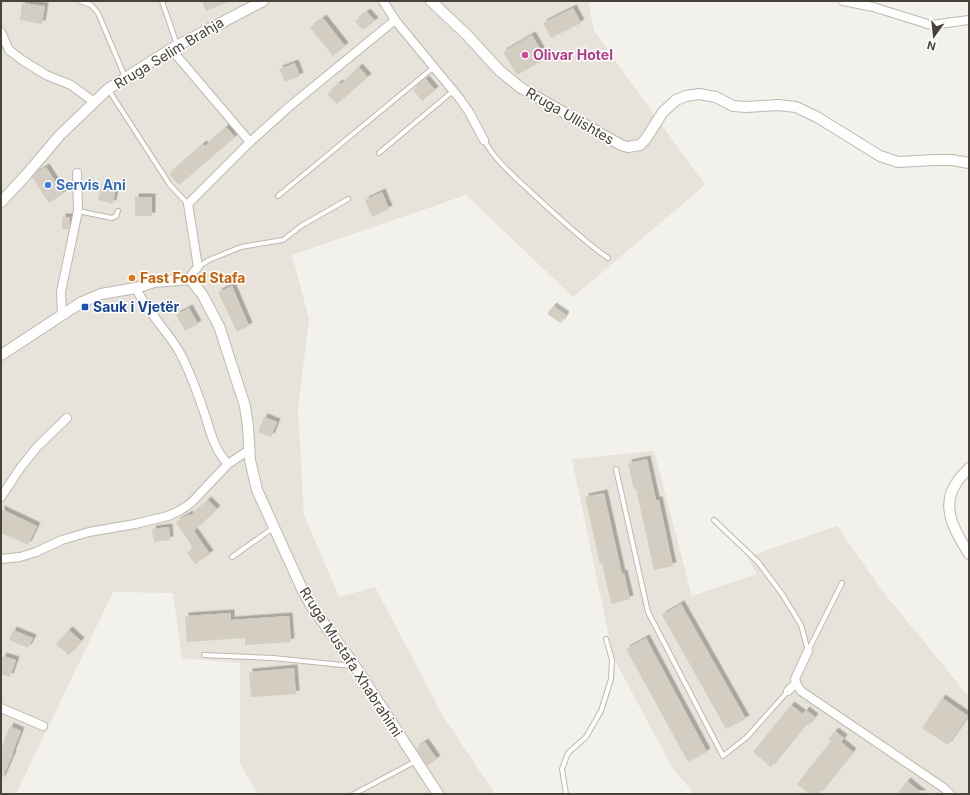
<svg xmlns="http://www.w3.org/2000/svg" width="970" height="795" font-family="Inter,sans-serif">
<style>
.residential{fill:#e7e3da}
.building{fill:#d4cdc2;filter:url(#shadow)}
.lines{fill:none;stroke-linecap:round;stroke-linejoin:round}
.service-casing{stroke:#beb9ae;stroke-width:6}
.minor-casing{stroke:#beb9ae;stroke-width:10}
.tertiary-casing{stroke:#beb9ae;stroke-width:12}
.service{stroke:#fff;stroke-width:4}
.minor{stroke:#fff;stroke-width:8}
.tertiary{stroke:#fff;stroke-width:10}
.hotel-dot{fill:#d1479c;stroke:#fff;stroke-width:1.5}
.shop-dot{fill:#3f7fe0;stroke:#fff;stroke-width:1.5}
.food-dot{fill:#e8710a;stroke:#fff;stroke-width:1.5}
.transit-dot{fill:#1a4fb4;stroke:#fff;stroke-width:1.5}
.labels{text-anchor:middle;stroke-width:3;stroke-linejoin:round;paint-order:stroke}
.street-label{font-size:14px;fill:#47423a;stroke:#fff}
.hotel-label{font-size:14px;font-weight:bold;fill:#b23c85;stroke:#fff;text-anchor:start}
.shop-label{font-size:14px;font-weight:bold;fill:#366cbe;stroke:#fff;text-anchor:start}
.food-label{font-size:14px;font-weight:bold;fill:#c56008;stroke:#fff;text-anchor:start}
.transit-label{font-size:14px;font-weight:bold;fill:#164399;stroke:#fff;text-anchor:start}
</style>
<defs>
<filter id="shadow"><feDropShadow dx="3.5" dy="-3.5" stdDeviation="0" flood-color="#0004"/></filter>
</defs>
<rect width="100%" height="100%" fill="#f3f1eb"/>
<g class="residential">
<polygon points="1,1 588,1 594,31 705,185 573,297 466,195 292,255 309,319 298,409 304,515 339,597 375,587 444,718 495,794 258,794 240,764 240,663 182,658 173,593 113,592 16,794 1,794"/>
<polygon points="654,451 692,596 757,574 747,557 837,526 881,589 969,697 969,794 694,794 672,767 613,657 572,459"/>
</g>
<g class="building">
<polygon points="202,1 230,1 206,11"/>
<polygon points="22,3 45,6 42,24 20,20"/>
<polygon points="573,8 581,23 551,38 543,23"/>
<polygon points="367,12 375,21 363,30 355,21"/>
<polygon points="323,18 345,46 333,56 310,28"/>
<polygon points="532,35 546,59 517,75 503,52"/>
<polygon points="295,63 300,76 285,82 279,69"/>
<polygon points="359,67 368,77 337,104 327,94 339,83 341,84"/>
<polygon points="426,79 435,90 422,101 413,90"/>
<polygon points="226,127 235,137 179,185 169,174 203,144 205,146"/>
<polygon points="46,167 63,194 49,203 32,177 36,173"/>
<polygon points="102,183 116,186 113,204 98,200"/>
<polygon points="382,192 389,209 372,217 365,200"/>
<rect x="135" y="197" width="17" height="19"/>
<polygon points="62,217 70,217 69,229 62,229"/>
<polygon points="232,286 249,326 237,332 218,292"/>
<polygon points="553,306 566,315 561,323 547,314"/>
<polygon points="189,308 198,324 185,331 176,315"/>
<polygon points="264,417 277,422 271,437 258,432"/>
<polygon points="647,459 656,500 659,500 673,566 654,570 636,489 634,490 628,463"/>
<polygon points="604,493 622,574 624,573 630,599 611,604 602,563 600,564 585,497"/>
<polygon points="208,500 217,509 194,531 210,554 195,564 187,553 193,548 176,522 189,514 190,516"/>
<polygon points="1,509 37,526 28,545 1,533"/>
<polygon points="169,527 170,540 154,542 152,529"/>
<polygon points="681,604 746,719 726,729 662,615"/>
<polygon points="231,613 231,620 289,616 291,642 245,645 245,638 187,642 185,616"/>
<polygon points="13,630 33,638 28,648 9,640"/>
<polygon points="69,630 81,641 69,655 56,644"/>
<polygon points="646,638 707,752 688,762 626,649"/>
<polygon points="3,656 16,660 10,677 1,674 1,661"/>
<polygon points="294,668 296,694 251,697 249,672"/>
<polygon points="942,698 968,716 948,745 922,728"/>
<polygon points="791,705 803,714 806,710 815,717 808,726 806,724 771,767 753,752"/>
<polygon points="10,726 21,731 12,754 13,754 1,781 1,749"/>
<polygon points="835,731 844,738 841,742 853,752 819,794 809,794 797,784 831,741 828,739"/>
<polygon points="425,742 437,759 427,766 416,748"/>
<polygon points="907,781 923,794 897,794"/>
</g>
<g class="lines">
<defs>
<g id="service">
<polyline points="80,1 91,5 98,13 125,77"/>
<polyline points="162,1 177,45"/>
<polyline points="108,89 170,185 188,204"/>
<path d="M484,140C496,162 515,177 533,194C558,217 581,239 608,258"/>
<polyline points="379,153 453,91"/>
<polyline points="278,196 434,67"/>
<polyline points="78,211 112,218 116,216 118,211"/>
<polyline points="198,267 209,260 241,247 283,240 301,226 348,199"/>
<polyline points="616,469 648,612 723,756 747,737 788,691"/>
<polyline points="714,520 758,562 782,594 801,625 808,651"/>
<polyline points="232,557 273,528"/>
<polyline points="808,651 842,583"/>
<polyline points="204,655 273,658 352,666"/>
<polyline points="354,794 416,761"/>
<polyline points="566,794 562,769 568,753 586,737 601,711 611,679 612,660 606,639"/>
</g>
<g id="minor">
<polyline points="383,1 395,20 460,99 469,112 484,140"/>
<polyline points="843,1 873,7 931,25 969,20"/>
<polyline points="1,32 9,50 22,60 46,75 71,85 94,102"/>
<polyline points="171,49 250,142"/>
<polyline points="190,279 192,274 198,267 188,204 250,142 290,106 395,20"/>
<path d="M136,288C147,312 167,330 180,353C191,373 199,397 206,418C211,435 216,452 228,464"/>
<polyline points="62,315 61,292 78,211 77,173"/>
<polyline points="1,497 21,467 37,447 67,418"/>
<polyline points="1,559 20,557 36,552 62,540 89,532 135,524 168,516 179,511 191,503 228,464 249,450"/>
<polyline points="808,651 795,679 796,683 801,691 944,788 950,794"/>
<polyline points="788,691 796,683"/>
<polyline points="1,708 43,726"/>
</g>
<g id="tertiary">
<polyline points="431,1 466,34 500,71 521,88 621,145 628,147 640,145 645,140 663,112 676,100 686,96 699,94 716,97 733,106 746,107 778,105 796,107 817,117 880,156 898,162 934,160 952,160 969,163"/>
<polyline points="1,202 26,175 60,135 108,89 171,49 263,1"/>
<polyline points="1,355 62,315 82,302 101,294 136,288 154,282 190,279 202,294 219,326 245,406 248,426 250,460 257,490 303,591 312,607 355,666 438,794"/>
<path d="M969,468C965,473 960,477 957,482C939,507 956,533 969,554"/>
</g>
</defs>
<use href="#service" class="service-casing"/>
<use href="#minor" class="minor-casing"/>
<use href="#tertiary" class="tertiary-casing"/>
<use href="#service" class="service"/>
<use href="#minor" class="minor"/>
<use href="#tertiary" class="tertiary"/>
</g>
<circle class="hotel-dot" cx="525" cy="55" r="4"/>
<circle class="shop-dot" cx="48" cy="185" r="4"/>
<circle class="food-dot" cx="132" cy="278" r="4"/>
<rect class="transit-dot" x="81" y="303" width="8" height="8" rx="2"/>
<g class="labels">
<g class="street-label">
<text transform="translate(169 53) rotate(-31)" y="5">Rruga Selim Brahja</text>
<text transform="translate(570 116) rotate(30)" y="5">Rruga Ullishtes</text>
<text transform="translate(351 662) rotate(57)" y="5">Rruga Mustafa Xhabrahimi</text>
</g>
<g class="hotel-label">
<text x="533" y="60">Olivar Hotel</text>
</g>
<g class="shop-label">
<text x="56" y="190">Servis Ani</text>
</g>
<g class="food-label">
<text x="140" y="283">Fast Food Stafa</text>
</g>
<g class="transit-label">
<text x="93" y="312">Sauk i Vjetër</text>
</g>
</g>
<rect width="970" height="795" fill="none" stroke="#47423a" stroke-width="4"/>
<g transform="translate(934 36) rotate(195)" stroke="#ffffff" stroke-width="3" paint-order="stroke">
<path d="M0-3L7 15L0 10L-7 15Z" fill="#47423a"/>
<text y="-6" font-size="11" font-weight="bold" text-anchor="middle" fill="#47423a">N</text>
</g>
</svg>
